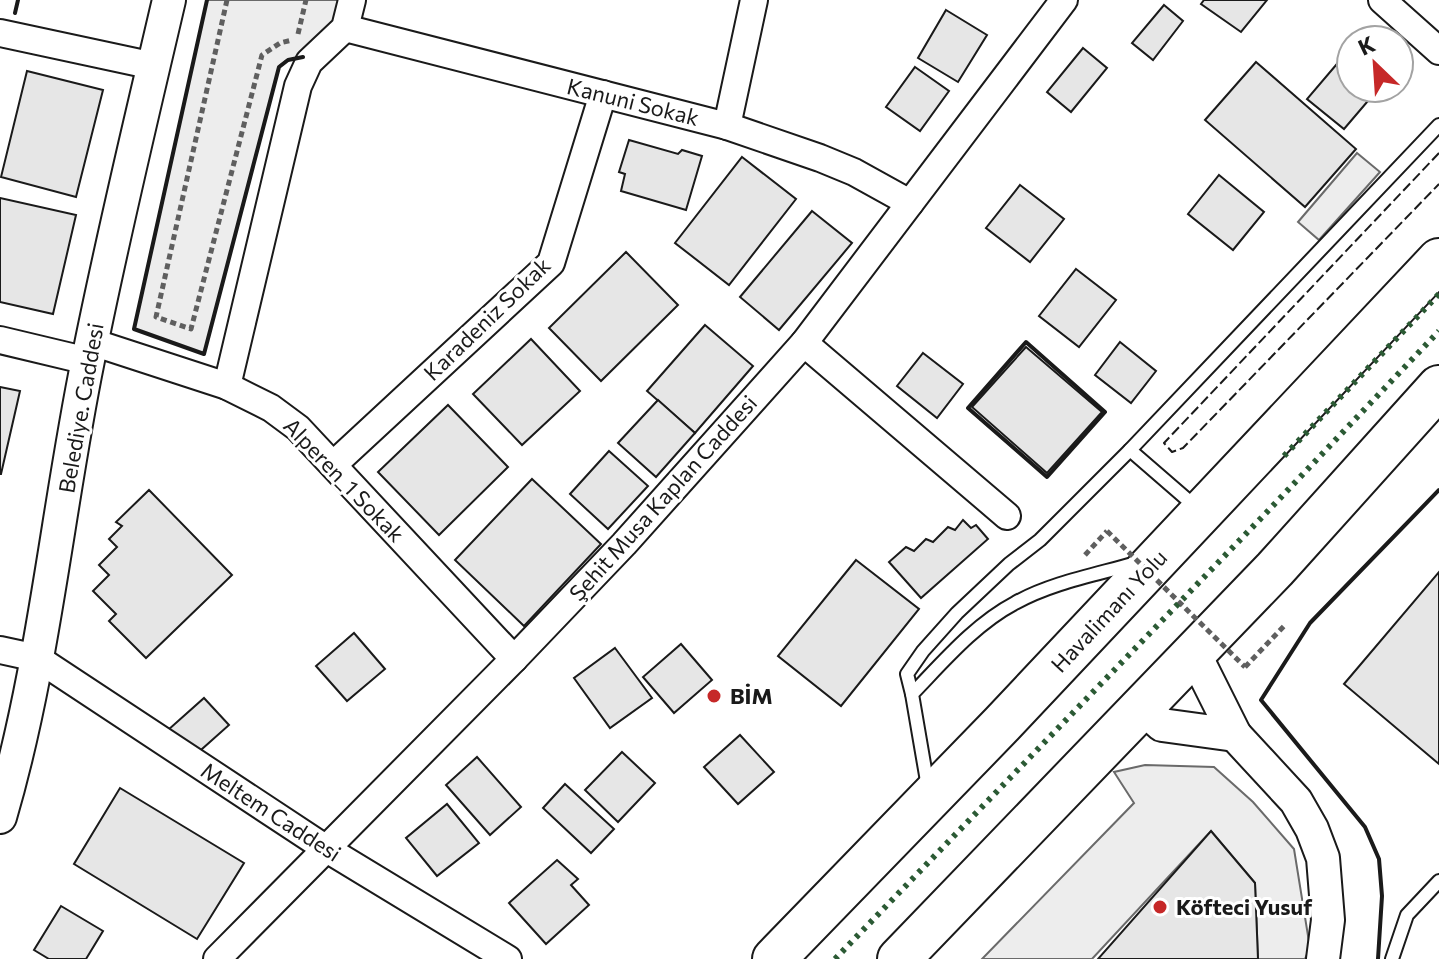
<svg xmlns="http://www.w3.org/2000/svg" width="1439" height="959" font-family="Commissioner,sans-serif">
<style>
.built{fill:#ededed;stroke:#6a6a6a;stroke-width:2}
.building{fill:#e6e6e6;stroke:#1a1a1a;stroke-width:2}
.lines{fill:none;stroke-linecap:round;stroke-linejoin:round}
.service-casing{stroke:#1a1a1a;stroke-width:16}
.minor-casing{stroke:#1a1a1a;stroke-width:30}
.tertiary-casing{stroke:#1a1a1a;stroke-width:36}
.trunk-casing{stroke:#1a1a1a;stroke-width:46}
.path{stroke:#5f5f5f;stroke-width:5;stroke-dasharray:6 4;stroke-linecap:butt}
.service{stroke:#fff;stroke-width:12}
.minor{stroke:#fff;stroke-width:26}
.tertiary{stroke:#fff;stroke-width:32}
.trunk{stroke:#fff;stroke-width:42}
.path-bridge{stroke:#5f5f5f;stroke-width:5;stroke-dasharray:6 4;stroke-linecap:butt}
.hedge{stroke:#2b5a34;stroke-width:6;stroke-dasharray:4 6;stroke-linecap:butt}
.fence{stroke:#1a1a1a;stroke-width:2;stroke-dasharray:10 4;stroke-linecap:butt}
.wall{stroke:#1a1a1a;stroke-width:4}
.poi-dot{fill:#c62828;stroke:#fff;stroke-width:3}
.labels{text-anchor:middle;stroke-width:6;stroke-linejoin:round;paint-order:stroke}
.street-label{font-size:22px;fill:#1a1a1a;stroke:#fff}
.poi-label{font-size:22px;font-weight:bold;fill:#1a1a1a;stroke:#fff;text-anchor:start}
</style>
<rect width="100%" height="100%" fill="#fff"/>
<g class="built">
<polygon points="207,0 350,0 332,50 287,60 279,66 204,354 134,329"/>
<polygon points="1357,153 1380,172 1319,240 1298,222"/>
<polygon points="1145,765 1214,767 1253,802 1294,849 1310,948 1305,959 1258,959 1255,883 1211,831 1092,959 982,959 1134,803 1114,772"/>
</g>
<g class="building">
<polygon points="1204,0 1267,0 1241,32 1201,4"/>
<polygon points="1164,5 1183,21 1153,60 1132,43"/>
<polygon points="946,10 987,35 958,82 918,58"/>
<polygon points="1083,48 1107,68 1071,112 1047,92"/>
<polygon points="1342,58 1351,65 1351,88 1379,88 1344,129 1307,99"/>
<polygon points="1256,62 1356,149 1305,207 1205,120"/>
<polygon points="915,67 949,91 920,131 886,107"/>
<polygon points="27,71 103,90 76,197 1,177"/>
<polygon points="629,140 678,154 682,150 702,156 686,210 621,191 625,174 619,172"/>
<polygon points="742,157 796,199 729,285 675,243"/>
<polygon points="1219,175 1264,212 1233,250 1188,214"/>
<polygon points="1020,185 1064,219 1030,262 986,228"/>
<polygon points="0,198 76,215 53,314 0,302"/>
<polygon points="812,211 852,243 779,330 740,297"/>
<polygon points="626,252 678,305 601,381 549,328"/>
<polygon points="1076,269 1116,300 1079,347 1039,316"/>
<polygon points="705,325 753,366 695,433 647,391"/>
<polygon points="531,339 580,391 522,445 473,394"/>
<polygon points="1120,342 1156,371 1131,403 1095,375"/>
<polygon points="1026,347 1102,412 1047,473 972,407"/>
<polygon points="923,353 963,384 937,418 897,386"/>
<polygon points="0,387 20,391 1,474 0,474"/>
<polygon points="658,400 695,433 656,477 618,443"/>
<polygon points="448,405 508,467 439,535 378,472"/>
<polygon points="609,451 648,486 608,529 570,494"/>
<polygon points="532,479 601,544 524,626 455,560"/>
<polygon points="149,490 232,575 146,658 109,621 116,614 93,591 109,575 99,565 117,547 109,539 122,526 116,522"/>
<polygon points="963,520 971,528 976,525 988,539 921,598 889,562 906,547 914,551 926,539 933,542 948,527 955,530"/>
<polygon points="856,560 919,609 841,706 778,656"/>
<polygon points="1439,572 1439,764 1344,684"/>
<polygon points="354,633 385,669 347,701 316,666"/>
<polygon points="681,644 712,680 674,713 643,677"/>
<polygon points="615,648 652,698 610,728 574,678"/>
<polygon points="204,698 229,725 193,757 168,730"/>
<polygon points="740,735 774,772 738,804 704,767"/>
<polygon points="622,752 655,783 618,822 585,790"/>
<polygon points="477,757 521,807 490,835 446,785"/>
<polygon points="565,784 614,829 591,853 543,808"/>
<polygon points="120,788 244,863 197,939 74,864"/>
<polygon points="447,804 479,843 437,876 406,838"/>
<polygon points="1211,831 1255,883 1258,959 1098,959"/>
<polygon points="557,860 578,879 571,885 589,905 546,944 509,903"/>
<polygon points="61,906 103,931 86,959 49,959 34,950"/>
</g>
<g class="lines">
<defs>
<g id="service">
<polyline points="1130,450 1197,508"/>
<polyline points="912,694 907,674 923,651 957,613 1009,564 1040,540 1130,450 1439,125"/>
<path d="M928,787L912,694C943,662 975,624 1015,603C1051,583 1094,575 1133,564"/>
<polyline points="1392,959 1407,915 1439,881"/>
</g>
<g id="minor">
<polyline points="1382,0 1439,51"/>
<polyline points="345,28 727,126 820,158 854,172 910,203"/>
<polyline points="0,33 154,66"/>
<polyline points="727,126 754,0"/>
<polyline points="0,340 88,361"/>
<polyline points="92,342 227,386 271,408 298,428 514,659"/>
<polyline points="804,343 1007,516"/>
<polyline points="227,386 298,86 309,62 345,28 352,0"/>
<polyline points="333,465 551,263 603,94"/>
<polyline points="0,650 37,658 325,848 508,959"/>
<polyline points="217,959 514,659 624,544 804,343 1064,0"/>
</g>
<g id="tertiary">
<polyline points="1143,708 1162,725 1235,735 1194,653"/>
<polyline points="1235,735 1296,801 1312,829 1323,858 1328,920 1323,959"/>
<path d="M0,817C44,667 57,512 88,360C112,239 141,120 169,0"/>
</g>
<g id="trunk">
<polyline points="774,959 1002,724 1439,260"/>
<polyline points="899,959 1275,569 1439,387"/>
</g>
</defs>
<use href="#service" class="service-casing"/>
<use href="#minor" class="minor-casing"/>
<use href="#tertiary" class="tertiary-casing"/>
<use href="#trunk" class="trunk-casing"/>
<g class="path">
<polyline points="227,0 156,317 191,329 262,55 280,43 292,40"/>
<polyline points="298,34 306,0"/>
<polyline points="1085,555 1107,531"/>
<polyline points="1245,667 1285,625"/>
</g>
<use href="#service" class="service"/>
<use href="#minor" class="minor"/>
<use href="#tertiary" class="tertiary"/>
<use href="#trunk" class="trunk"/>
<polyline class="path-bridge" points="1107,531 1245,667"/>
<g class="hedge">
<polyline points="1284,456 1439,294"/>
<polyline points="835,959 1266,513 1439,331"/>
</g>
<polyline class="fence" points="1439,153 1164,443 1172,452 1183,448 1439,184"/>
<g class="wall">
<polyline points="207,0 134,329 204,354 279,67 288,60 303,57"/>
<polyline points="15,13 18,0"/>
<polygon points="1026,342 1105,412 1047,477 968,408"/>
<polyline points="1378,959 1382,896 1379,859 1365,827 1261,700 1310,623 1439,490"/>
</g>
</g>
<g class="poi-dot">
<circle cx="714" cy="696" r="8"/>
<circle cx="1160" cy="907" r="8"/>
</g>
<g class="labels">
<g class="street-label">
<text transform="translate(633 102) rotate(14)" y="8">Kanuni Sokak</text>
<text transform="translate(487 319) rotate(-44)" y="8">Karadeniz Sokak</text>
<text transform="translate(81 408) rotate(-80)" y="8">Belediye. Caddesi</text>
<text transform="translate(344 480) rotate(46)" y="8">Alperen_1 Sokak</text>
<text transform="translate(663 498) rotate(-48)" y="8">Şehit Musa Kaplan Caddesi</text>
<text transform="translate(1109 611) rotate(-47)" y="8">Havalimanı Yolu</text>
<text transform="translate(271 812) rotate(33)" y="8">Meltem Caddesi</text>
</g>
<g class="poi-label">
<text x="730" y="704">BİM</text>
<text x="1176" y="915">Köfteci Yusuf</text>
</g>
</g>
<g transform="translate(1375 64) rotate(335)"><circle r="38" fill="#ffffff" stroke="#a3a3a3" stroke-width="2"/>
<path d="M0-6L14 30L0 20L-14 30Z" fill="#c62828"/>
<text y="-12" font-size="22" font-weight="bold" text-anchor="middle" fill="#1a1a1a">K</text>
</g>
</svg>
